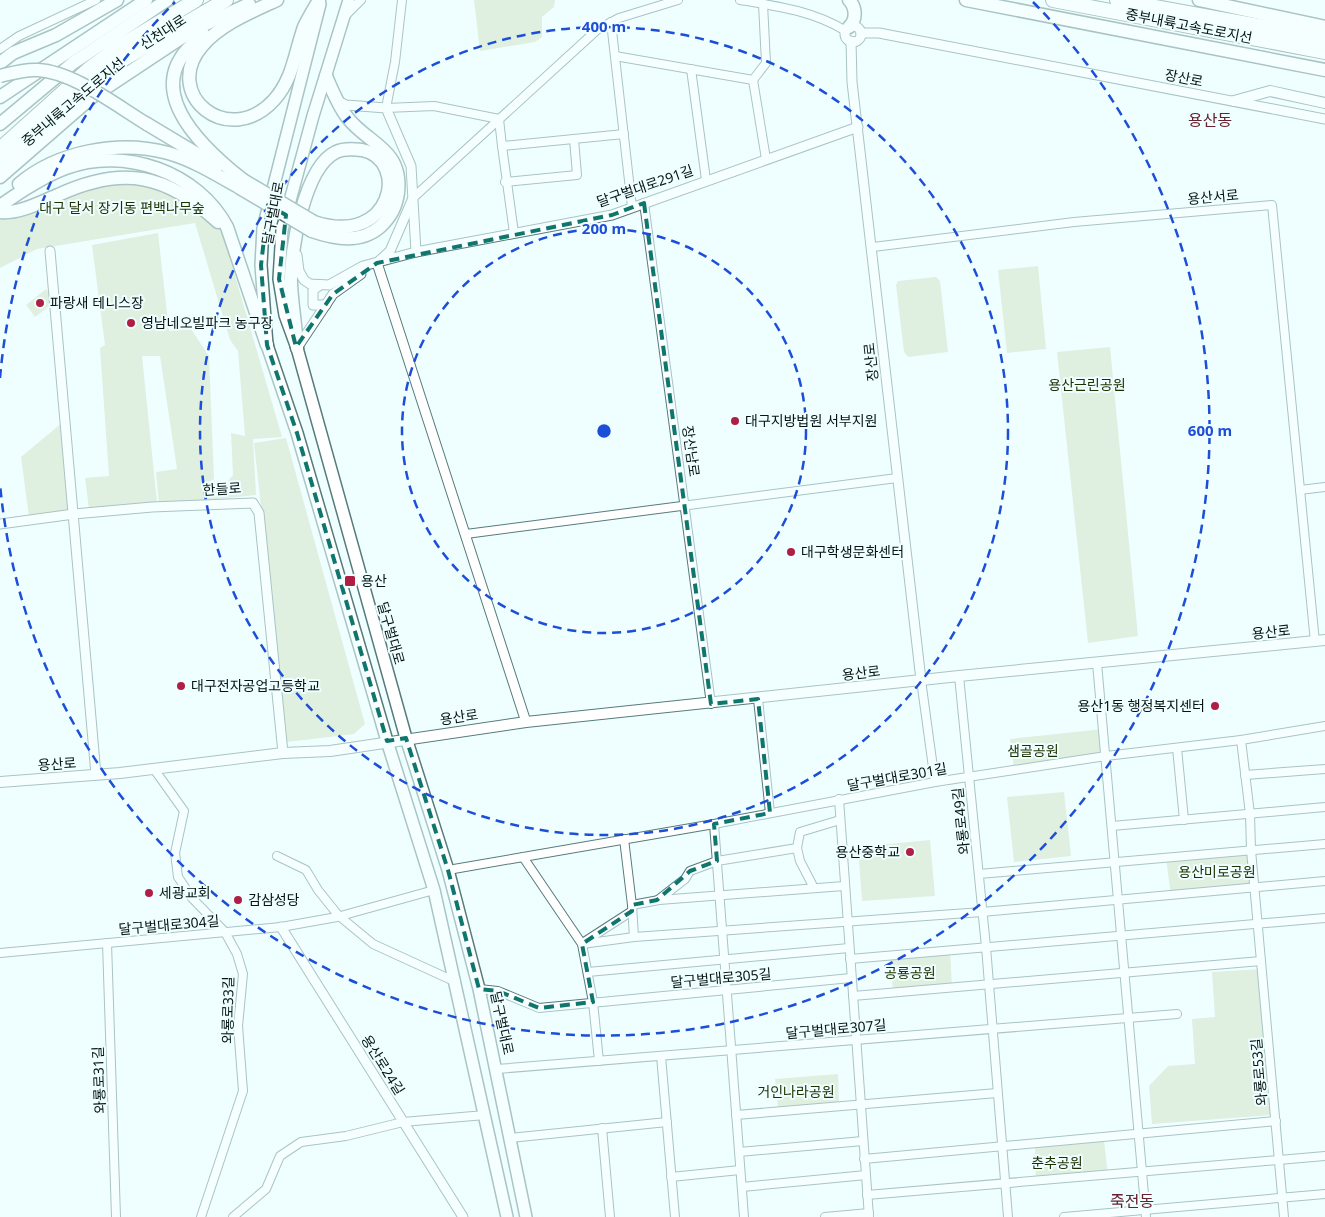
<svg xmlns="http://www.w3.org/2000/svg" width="1325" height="1217" font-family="'Noto Sans','Noto Sans KR',sans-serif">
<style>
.green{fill:#ccddbc}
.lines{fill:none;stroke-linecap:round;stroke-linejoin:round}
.minor-casing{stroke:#577b7c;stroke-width:10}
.tertiary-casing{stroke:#577b7c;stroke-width:11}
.secondary-casing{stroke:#577b7c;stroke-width:12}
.primary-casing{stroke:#577b7c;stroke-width:14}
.trunk-casing{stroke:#577b7c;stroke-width:15}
.motorway-casing{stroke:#577b7c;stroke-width:16}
.minor{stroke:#fff;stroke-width:8}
.tertiary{stroke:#fff;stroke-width:9}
.secondary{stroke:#fff;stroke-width:10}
.primary{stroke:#fff;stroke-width:11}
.trunk{stroke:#fff;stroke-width:12}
.motorway{stroke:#fff;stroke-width:14}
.trunk-bridge-casing{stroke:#577b7c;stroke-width:15;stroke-linecap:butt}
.trunk-bridge{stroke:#fff;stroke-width:12}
.marked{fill:none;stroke:#0f766e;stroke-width:4;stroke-dasharray:10 6;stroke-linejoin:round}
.ring{fill:none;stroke:#1d4ed8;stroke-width:2.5;stroke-dasharray:9 6}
.poi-dot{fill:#b01d45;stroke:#efffff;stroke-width:2}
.labels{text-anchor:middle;stroke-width:4;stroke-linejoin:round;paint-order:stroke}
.street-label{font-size:14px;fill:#061414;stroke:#efffff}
.park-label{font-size:14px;fill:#1d3100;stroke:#efffff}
.poi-label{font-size:14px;fill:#061414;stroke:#efffff;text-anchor:start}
.quarter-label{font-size:16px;fill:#67212e;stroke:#efffff}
.centre{fill:#1d4ed8;stroke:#efffff;stroke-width:2.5}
.ring-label{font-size:15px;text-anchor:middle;font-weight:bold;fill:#1d4ed8;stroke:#efffff;stroke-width:4;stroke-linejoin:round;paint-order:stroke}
</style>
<rect width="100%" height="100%" fill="#efffff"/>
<g class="green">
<polygon points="474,0 555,0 554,7 542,17 542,37 535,42 480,51"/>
<polygon points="124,180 180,196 222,231 282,437 253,439 256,495 159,505 156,472 177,469 160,356 142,356 157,502 89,509 85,478 109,476 100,348 105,345 92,245 158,233 169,331 191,329 209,356 214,479 203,485 203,488 223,487 233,475 231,433 245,436 238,351 230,340 195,223 37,249 0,268 0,218 69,193"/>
<polygon points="1038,266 1046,349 1007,353 998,270"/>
<polygon points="936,277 940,281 948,352 908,357 904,352 896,285 898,281"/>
<polygon points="46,289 55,302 35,317 26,305"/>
<polygon points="1110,347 1138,636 1088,643 1057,352"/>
<polygon points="63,422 71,511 29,517 21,457"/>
<polygon points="286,438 365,724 354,734 287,742 254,443"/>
<polygon points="1103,729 1104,755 1014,768 1010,739"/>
<polygon points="1064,792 1071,856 1014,862 1007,797"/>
<polygon points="930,840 935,896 862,901 858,847"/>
<polygon points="1248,851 1251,887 1171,895 1166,859"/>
<polygon points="950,950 952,988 893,993 890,956"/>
<polygon points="1261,969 1272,1115 1152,1124 1149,1086 1168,1066 1195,1064 1192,1019 1215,1017 1212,972"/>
<polygon points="838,1074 839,1104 778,1108 775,1079"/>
<polygon points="1104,1141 1108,1175 1036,1182 1035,1147"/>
</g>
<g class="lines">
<defs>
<g id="minor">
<polyline points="402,0 395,62 386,108 434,106 499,119 502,146 624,134"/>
<path d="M740,0C777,6 813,11 846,31"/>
<polyline points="346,15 361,0"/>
<polyline points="611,22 632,207"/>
<polyline points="0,49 19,36 96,0"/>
<polyline points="615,56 753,80 766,63 763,4"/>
<polyline points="691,69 706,180"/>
<polyline points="753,80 766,159"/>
<polyline points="502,146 514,233"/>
<polyline points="505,182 577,175 574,139"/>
<polyline points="414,197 597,30 619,18 678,0"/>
<polyline points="644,203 711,704"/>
<polyline points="873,247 1074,222 1272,205 1315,642"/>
<polyline points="1300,490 1325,487"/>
<polyline points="466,534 897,478"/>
<polyline points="1097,663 1146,1217"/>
<polyline points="959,676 986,947 1008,1217"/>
<polyline points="921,680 935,782"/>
<polyline points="758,699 770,813"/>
<polyline points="1241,740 1250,814 1251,850 1284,1217"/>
<polyline points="1177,748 1184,820"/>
<polyline points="154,769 184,811 175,853 178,877 192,898 225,932 237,954 243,974 238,1026 243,1091 201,1217"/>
<polyline points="1245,775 1325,769"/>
<polyline points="839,799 869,1217"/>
<polyline points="714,824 744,1217"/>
<polyline points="1112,826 1325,807"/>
<polyline points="624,839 632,905"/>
<polyline points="277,856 306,870 318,890 338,915 373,944 456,982"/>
<polyline points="523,857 582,944 593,1002 599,1061"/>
<polyline points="448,870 714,824 935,782 1106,756 1241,740 1325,726"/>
<polyline points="979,874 1325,844"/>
<polyline points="814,888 800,861 797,848 800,832 840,820"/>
<polyline points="658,900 685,879 690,871 717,861 797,848"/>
<polyline points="634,937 632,905 659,900 844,886"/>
<polyline points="584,942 632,911"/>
<polyline points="107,943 116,1217"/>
<polyline points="582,944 634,937 982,912 1325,881"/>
<polyline points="0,953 281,927 337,917 434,890"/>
<polyline points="850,959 1325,918"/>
<polyline points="588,972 849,948"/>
<polyline points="479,989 498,991 539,1008 851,978"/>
<polyline points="853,996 1261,961"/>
<polyline points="661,1056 675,1217"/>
<polyline points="497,1069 1177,1014"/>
<polyline points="736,1115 997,1093"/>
<polyline points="602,1128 610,1217"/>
<polyline points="510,1138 667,1122"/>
<polyline points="739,1152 863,1141"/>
<polyline points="864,1159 1276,1121"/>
<polyline points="671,1177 740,1170"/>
<polyline points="742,1187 866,1175"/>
<polyline points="867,1195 1325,1156"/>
<polyline points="233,1217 266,1189 280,1156 301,1142 346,1136 403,1122 485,1115"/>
<polyline points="825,1217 869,1213"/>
<polyline points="1064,1217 1325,1194"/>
</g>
<g id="tertiary">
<circle cx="853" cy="34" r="8"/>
<polyline points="861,33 879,33 1325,119"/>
<polyline points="851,41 852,82 921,680"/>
<polyline points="338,101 346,105 386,108 411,166 416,252"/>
<polyline points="50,251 96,775"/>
<polyline points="297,255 299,271 304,280 310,284 329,285 363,266 416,252 612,215 858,127"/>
<polyline points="379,261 390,251 413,198"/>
<polyline points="377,263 526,722"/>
<polyline points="320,285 313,290 313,305 326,305"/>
<polyline points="297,348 333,294 361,274"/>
<polyline points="0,524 74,514 152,507 253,503 259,513 283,753"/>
<polyline points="281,927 463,1217"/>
</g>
<g id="secondary">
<polyline points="1234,101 1270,91 1325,103"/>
<polyline points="0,782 120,773 283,753 330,751 526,722 959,676 1325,640"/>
</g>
<g id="primary">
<polyline points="349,0 313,116 282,230 279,279 285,315 297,348 406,738 448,870 479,989 526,1217"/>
<polyline points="320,4 263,228 261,265 267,345 297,433 387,741 434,890 507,1217"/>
</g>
<g id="trunk">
<path d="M277,0C251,12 221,24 202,46C161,94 228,150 274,100C293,79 295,52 304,27C308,18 314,9 319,0"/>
<polyline points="966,0 1325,70"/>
<polyline points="1199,0 1325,27"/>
<path d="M849,27C857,20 856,7 849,0"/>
<path d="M204,35C133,84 200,146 243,180"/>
<polyline points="0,63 13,53 56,35 117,0"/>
<polyline points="0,97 146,0"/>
<polyline points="0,124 73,63 167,0"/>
<polyline points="147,124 217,166"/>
<polyline points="0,177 92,97 193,30 249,4"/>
<path d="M19,184C58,151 119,140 168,153C193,160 217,175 240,188"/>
<path d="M0,206C21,191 42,177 66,168C124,146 198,172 227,227L267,345"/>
<path d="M0,212C19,214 41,202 58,195C123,165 167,174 218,222"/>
<path d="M312,231C335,239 361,244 381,226C391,216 396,207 398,193C403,148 367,144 347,117C338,105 332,90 326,76"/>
<path d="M297,348C296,327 292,305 291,284C290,252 304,167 336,152C344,148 354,149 362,150C410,160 393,248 314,222"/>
</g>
<g id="motorway">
<polyline points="1053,0 1325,52"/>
<polyline points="1117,0 1325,38"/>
<polyline points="0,149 89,69 119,47 196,0"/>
<polyline points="0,163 117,63 226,0"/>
</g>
</defs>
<use href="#minor" class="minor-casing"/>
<use href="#tertiary" class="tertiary-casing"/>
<use href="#secondary" class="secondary-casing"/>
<use href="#primary" class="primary-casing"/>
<use href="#trunk" class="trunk-casing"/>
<use href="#motorway" class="motorway-casing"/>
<use href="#minor" class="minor"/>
<use href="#tertiary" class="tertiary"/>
<use href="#secondary" class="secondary"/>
<use href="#primary" class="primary"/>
<use href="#trunk" class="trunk"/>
<use href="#motorway" class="motorway"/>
<defs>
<g id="trunk-bridge">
<path d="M0,76C12,73 25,69 38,70C74,72 117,106 147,124"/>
<polyline points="243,180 314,222"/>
<polyline points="240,188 312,231"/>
</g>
</defs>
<use href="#trunk-bridge" class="trunk-bridge-casing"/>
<use href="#trunk-bridge" class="trunk-bridge"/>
</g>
<path d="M0 0H1325V1217H0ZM644,203L711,704L758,699L770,813L714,824L717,861L690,871L657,900L632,905V911L582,944L593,1002L539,1008L498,991L479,989L448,870L406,738L387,741L297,433L267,345L261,265L268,205L286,215L279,279L296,347L333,294L377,263L612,215Z" fill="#efffff" fill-opacity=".55" fill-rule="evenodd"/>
<path class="marked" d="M644,203L711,704L758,699L770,813L714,824L717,861L690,871L657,900L632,905V911L582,944L593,1002L539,1008L498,991L479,989L448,870L406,738L387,741L297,433L267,345L261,265L268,205L286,215L279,279L296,347L333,294L377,263L612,215Z"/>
<g class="ring">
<circle cx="604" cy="431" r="202"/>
<circle cx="604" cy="431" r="404"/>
<path d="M0 378A606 606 0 0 1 175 2M1033 2A606 606 0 1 1 0 484"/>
</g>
<g class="poi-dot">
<circle cx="40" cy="303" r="5"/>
<circle cx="131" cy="323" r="5"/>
<circle cx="735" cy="421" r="5"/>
<circle cx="791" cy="552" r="5"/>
<rect x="344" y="575" width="12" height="12" rx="2.5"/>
<circle cx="181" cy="686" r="5"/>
<circle cx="1215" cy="706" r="5"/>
<circle cx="910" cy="852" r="5"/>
<circle cx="149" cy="893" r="5"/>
<circle cx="238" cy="900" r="5"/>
</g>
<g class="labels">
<g class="street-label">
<text transform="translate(1189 26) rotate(11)" y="5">중부내륙고속도로지선</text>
<text transform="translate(163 32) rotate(-33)" y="5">신천대로</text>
<text transform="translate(1184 78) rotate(11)" y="5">장산로</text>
<text transform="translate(73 102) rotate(-40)" y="5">중부내륙고속도로지선</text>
<text transform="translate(645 186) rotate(-19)" y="5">달구벌대로291길</text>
<text transform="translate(1213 197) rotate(-5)" y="5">용산서로</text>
<text transform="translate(273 213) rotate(-79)" y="5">달구벌대로</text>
<text transform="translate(871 362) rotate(-96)" y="5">장산로</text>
<text transform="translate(691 451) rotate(82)" y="5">장산남로</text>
<text transform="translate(222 489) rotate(-4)" y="5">한들로</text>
<text transform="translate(1271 632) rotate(-6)" y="5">용산로</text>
<text transform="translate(391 633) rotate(74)" y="5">달구벌대로</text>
<text transform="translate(861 673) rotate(-7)" y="5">용산로</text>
<text transform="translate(459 717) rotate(-8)" y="5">용산로</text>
<text transform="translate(57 764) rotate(-4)" y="5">용산로</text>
<text transform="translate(897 777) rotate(-10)" y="5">달구벌대로301길</text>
<text transform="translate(961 821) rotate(-96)" y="5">와룡로49길</text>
<text transform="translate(169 925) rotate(-5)" y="5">달구벌대로304길</text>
<text transform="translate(721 978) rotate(-5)" y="5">달구벌대로305길</text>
<text transform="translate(228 1010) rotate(-89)" y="5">와룡로33길</text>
<text transform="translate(502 1023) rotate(78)" y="5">달구벌대로</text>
<text transform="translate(836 1029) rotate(-5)" y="5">달구벌대로307길</text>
<text transform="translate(383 1065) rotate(58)" y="5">용산로24길</text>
<text transform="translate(1259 1072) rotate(-95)" y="5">와룡로53길</text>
<text transform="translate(99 1080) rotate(-92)" y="5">와룡로31길</text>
</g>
<g class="park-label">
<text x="122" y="213">대구 달서 장기동 편백나무숲</text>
<text x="1087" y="390">용산근린공원</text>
<text x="1033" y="756">샘골공원</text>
<text x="1217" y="877">용산미로공원</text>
<text x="910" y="978">공룡공원</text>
<text x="796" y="1097">거인나라공원</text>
<text x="1057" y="1168">춘추공원</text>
</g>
<g class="poi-label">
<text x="50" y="308">파랑새 테니스장</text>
<text x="141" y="328">영남네오빌파크 농구장</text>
<text x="745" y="426">대구지방법원 서부지원</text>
<text x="801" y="557">대구학생문화센터</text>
<text x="361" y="586">용산</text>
<text x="191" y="691">대구전자공업고등학교</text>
<text x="1205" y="711" text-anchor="end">용산1동 행정복지센터</text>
<text x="900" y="857" text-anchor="end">용산중학교</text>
<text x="159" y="898">세광교회</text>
<text x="248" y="905">감삼성당</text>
</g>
<g class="quarter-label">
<text x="1210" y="126">용산동</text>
<text x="1132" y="1207">죽전동</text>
</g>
</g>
<circle cx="604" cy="431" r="8" class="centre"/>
<g class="ring-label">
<text x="604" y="32">400 m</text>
<text x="604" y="234">200 m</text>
<text x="1210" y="436">600 m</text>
</g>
</svg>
